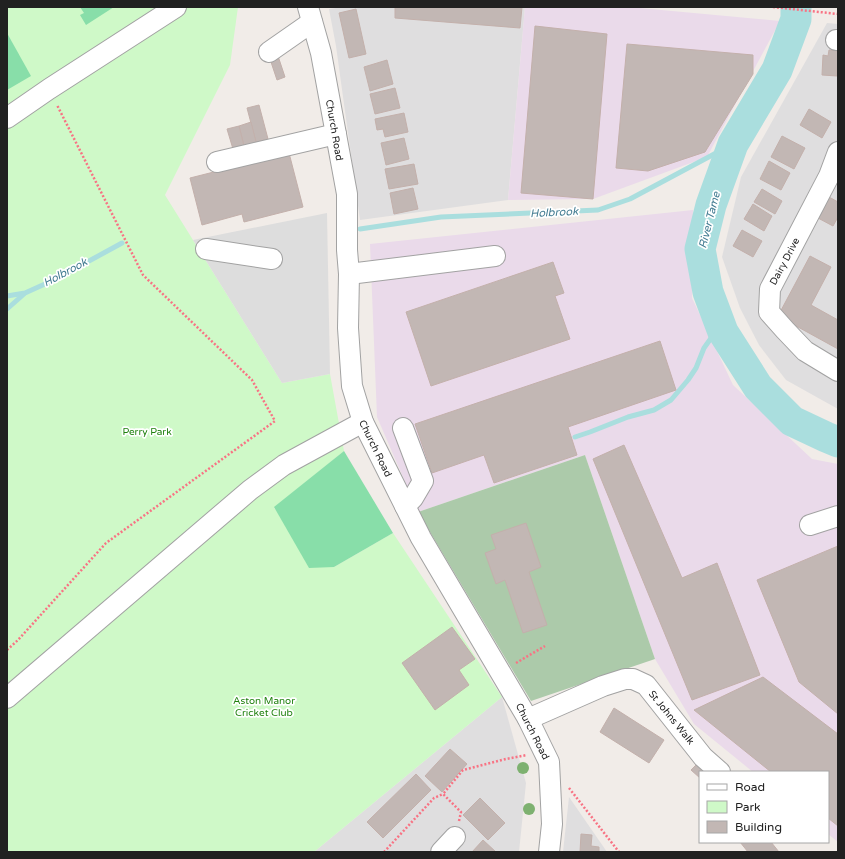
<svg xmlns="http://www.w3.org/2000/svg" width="845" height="859" font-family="'Varela Round',sans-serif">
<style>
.residential{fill:#dfdedf}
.industrial{fill:#eadaea}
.cemetery{fill:#accaaa}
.park{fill:#cff9c8}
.pitch{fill:#88dea9}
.parking{fill:#ddd}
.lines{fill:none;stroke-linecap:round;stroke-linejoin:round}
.stream{stroke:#aadede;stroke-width:5}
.river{stroke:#aadede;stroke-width:31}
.building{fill:#c2b7b4;stroke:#c3b0ab}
.minor-casing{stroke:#a2a2a2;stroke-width:22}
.path{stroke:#f87384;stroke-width:2.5;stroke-dasharray:2 2;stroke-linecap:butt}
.minor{stroke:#fff;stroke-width:20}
.tree{fill:#7eb170}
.labels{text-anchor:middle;stroke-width:3.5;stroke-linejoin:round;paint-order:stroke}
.street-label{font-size:10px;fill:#212121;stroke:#fff}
.park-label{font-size:10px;fill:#1f810e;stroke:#fff}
.water-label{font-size:11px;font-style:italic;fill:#427b91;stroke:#fff}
</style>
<rect width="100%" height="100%" fill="#f1ece8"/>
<g class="residential">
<polygon points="342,7 525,7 508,200 360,220 336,46 329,9"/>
<polygon points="827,23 838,24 838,409 786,380 759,345 740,308 722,257 741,177"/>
<polygon points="502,697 526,783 519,852 314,852"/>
<polygon points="569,797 607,852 563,852"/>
</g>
<g class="industrial">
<polygon points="525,7 629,7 780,21 707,157 593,199 508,200"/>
<polygon points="693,210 692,298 733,385 812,459 838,464 838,842 828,834 828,772 753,772 694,724 655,659 585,455 418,512 377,417 370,244"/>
</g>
<polygon class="cemetery" points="585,455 655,659 531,701 418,512"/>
<polygon class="park" points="7,7 238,7 230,65 165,195 282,383 330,374 344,451 274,508 334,567 393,533 502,697 314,852 7,852"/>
<g class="pitch">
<polygon points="80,7 114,7 86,25 80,15 84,13"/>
<polygon points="7,33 31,76 7,90"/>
<polygon points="344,451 393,533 334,567 309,568 274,507"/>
</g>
<polygon class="parking" points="327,213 330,374 282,383 193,240"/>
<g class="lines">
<g class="stream">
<polyline points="360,229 441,217 598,210 630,199 733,144"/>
<polyline points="7,296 25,293 56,279 122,243"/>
<polyline points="7,309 24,294"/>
<polyline points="575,437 590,432 628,417 654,410 671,400 688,380 696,368 704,348 714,334 720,324"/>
</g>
<polyline class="river" points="796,7 796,19 777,70 733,144 711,205 700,249 708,292 723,332 758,387 792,421 826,437 838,442"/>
</g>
<g class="building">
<polygon points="395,7 522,7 520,28 395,18"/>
<polygon points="356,9 366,54 349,58 339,13"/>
<polygon points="535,26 607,34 593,199 521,193"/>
<polygon points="627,44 753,55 753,74 705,152 648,171 616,168"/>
<polygon points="829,50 838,51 837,76 822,75 823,55 828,56"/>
<polygon points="278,56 285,77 277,80 270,59"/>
<polygon points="387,60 393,84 370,91 364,67"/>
<polygon points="395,88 400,108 375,114 370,94"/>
<polygon points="259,105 268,139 256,142 247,108"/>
<polygon points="809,109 831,122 822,138 800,125"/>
<polygon points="404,113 408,132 385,137 383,129 377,130 375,119"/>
<polygon points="251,122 256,142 244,146 239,126"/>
<polygon points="239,126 244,146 233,149 227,129"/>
<polygon points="782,136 805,148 794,169 771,157"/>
<polygon points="404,138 409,159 386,165 381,143"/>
<polygon points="289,153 303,207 244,222 242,214 202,225 190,178"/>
<polygon points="769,161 790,173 781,190 760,179"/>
<polygon points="414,164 418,184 389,189 385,169"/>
<polygon points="413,188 418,209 394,214 390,193"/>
<polygon points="762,189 782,201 775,214 754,202"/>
<polygon points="829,197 838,202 838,217 833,226 818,218"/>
<polygon points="753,204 772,216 764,231 744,219"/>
<polygon points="742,230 762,241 753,257 733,246"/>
<polygon points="810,256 831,267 811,305 838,320 838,349 778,316"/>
<polygon points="553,262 564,293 555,296 570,339 431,386 406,312"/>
<polygon points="660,341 676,390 568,427 577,455 494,483 484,455 432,473 415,424"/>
<polygon points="624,445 682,578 717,563 760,675 692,700 593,459"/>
<polygon points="526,523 541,567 529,572 547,625 523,633 505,580 496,584 485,553 496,549 491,535"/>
<polygon points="838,546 838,714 799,682 757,580"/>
<polygon points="452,627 475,659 459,670 469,685 435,710 402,663"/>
<polygon points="763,677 838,734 838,826 828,818 828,772 771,772 694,710"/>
<polygon points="614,708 664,740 649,763 600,732"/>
<polygon points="450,749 467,764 442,792 425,776"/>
<polygon points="700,761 712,772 700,772 700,778 691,770"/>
<polygon points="416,774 431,790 383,838 367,822"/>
<polygon points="480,798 505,823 488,840 463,815"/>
<polygon points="581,834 592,835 591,846 599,847 599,852 580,852"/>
<polygon points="483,840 496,852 472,852"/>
<polygon points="740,842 771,842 779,852 748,852"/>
</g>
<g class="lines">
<defs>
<g id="minor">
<polyline points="308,7 321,53 347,194 347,250 349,274 348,328 352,386 363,422 421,538 528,719 549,762 552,824 549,852"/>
<polyline points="836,40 838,40"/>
<polyline points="269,52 312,22"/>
<polyline points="7,118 49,89 176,7"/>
<polyline points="838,152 829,176 770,289 769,312 785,330 805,351 838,371"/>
<polyline points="217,162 336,134"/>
<polyline points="206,249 272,259"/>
<polyline points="349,274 495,256"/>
<polyline points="403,428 423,481 413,498 405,506"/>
<polyline points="810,525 838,516"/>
<polyline points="7,698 250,490 284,465 363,422"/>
<polyline points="528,719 603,686 625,679 633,679 646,685 703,757 720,772"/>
<polyline points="441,852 455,837"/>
</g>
</defs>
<use href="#minor" class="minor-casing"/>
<g class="path">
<polyline points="773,7 838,14"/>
<polyline points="7,650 18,640 106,543 275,421 252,380 143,275 57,105"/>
<polyline points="516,663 545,646"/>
<polyline points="569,788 619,852"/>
<polyline points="459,821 461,812 443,794 463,770 506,759 527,755"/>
<polyline points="384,852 434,798 443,794"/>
</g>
<use href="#minor" class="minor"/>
</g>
<g class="tree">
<circle cx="523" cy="768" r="6"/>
<circle cx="529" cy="809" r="6"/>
</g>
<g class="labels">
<g class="street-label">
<text transform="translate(335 130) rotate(80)" y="4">Church Road</text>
<text transform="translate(784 261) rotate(-62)" y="4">Dairy Drive</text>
<text transform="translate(376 448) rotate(64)" y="4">Church Road</text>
<text transform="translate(672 717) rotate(51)" y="4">St Johns Walk</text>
<text transform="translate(533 731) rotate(63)" y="4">Church Road</text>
</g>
<g class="park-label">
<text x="147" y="435">Perry Park</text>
<text x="264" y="704">Aston Manor<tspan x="264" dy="12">Cricket Club</tspan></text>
</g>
<g class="water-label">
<text transform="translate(554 212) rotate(-3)" y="4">Holbrook</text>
<text transform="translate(709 220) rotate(-76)" y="4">River Tame</text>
<text transform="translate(65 272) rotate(-28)" y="4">Holbrook</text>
</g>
</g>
<rect width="845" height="859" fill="none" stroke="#212121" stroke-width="16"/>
<rect x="699" y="771" width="130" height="72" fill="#ffffff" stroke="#a6a6a6"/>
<rect x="707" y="784" width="20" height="6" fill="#ffffff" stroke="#a6a6a6"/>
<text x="735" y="791" font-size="12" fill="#212121">Road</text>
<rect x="707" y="801" width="20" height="12" fill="#cff9c8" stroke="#a6a6a6"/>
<text x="735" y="811" font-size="12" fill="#212121">Park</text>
<rect x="707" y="821" width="20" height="12" fill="#c2b7b4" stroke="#a6a6a6"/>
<text x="735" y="831" font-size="12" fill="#212121">Building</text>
</svg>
